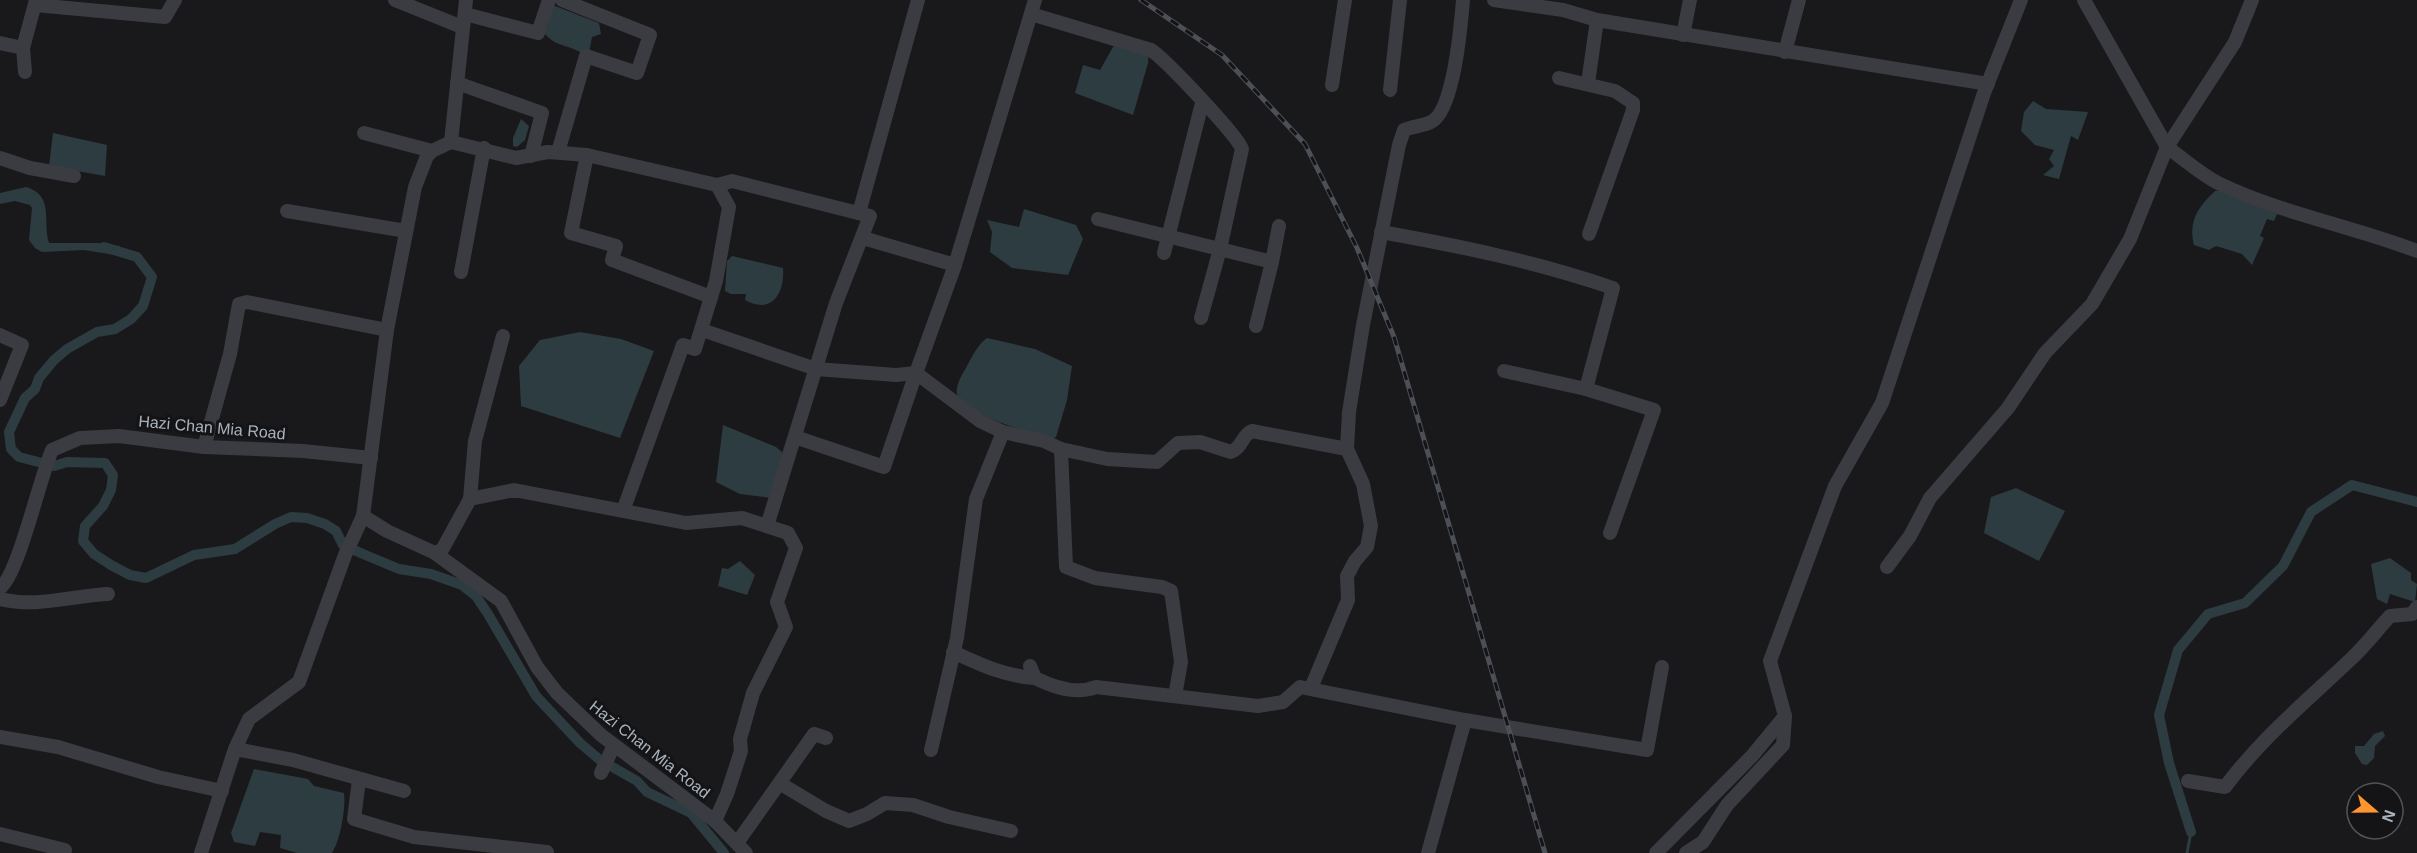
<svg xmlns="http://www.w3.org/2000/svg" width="2417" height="853" font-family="Arial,sans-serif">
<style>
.water{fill:#2d3c41}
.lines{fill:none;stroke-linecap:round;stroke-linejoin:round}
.stream{stroke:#2d3c41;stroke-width:3}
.canal{stroke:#2d3c41;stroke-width:10}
.minor{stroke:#3a3c41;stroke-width:14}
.rail-casing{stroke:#4c5056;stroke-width:5}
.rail{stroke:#141417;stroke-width:3;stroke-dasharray:9;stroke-linecap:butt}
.labels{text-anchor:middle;stroke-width:6;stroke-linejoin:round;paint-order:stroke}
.street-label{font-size:16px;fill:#aab3bc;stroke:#141417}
</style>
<rect width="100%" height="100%" fill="#19191c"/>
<g class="water">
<path d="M555,6L599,23L601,34L592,37L589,53L584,55C571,44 554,48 543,31L548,26L547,13Z"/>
<polygon points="1122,42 1149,51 1148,63 1133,115 1075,93 1083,65 1100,70 1113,47"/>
<polygon points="2033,101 2046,109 2088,112 2078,140 2071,136 2059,179 2043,175 2054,166 2049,159 2054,150 2035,145 2021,131 2024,112"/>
<polygon points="521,119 529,126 525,140 517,147 513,146 513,138"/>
<polygon points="53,133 107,145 105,176 49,166"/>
<path d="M26,187C55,196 42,221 49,243H97L120,246L115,255L84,250L42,252L35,248L29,240L32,208L30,205L15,201L0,204V193Z"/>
<path d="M2227,190L2277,214L2274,221L2267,219L2260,236L2264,238L2252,265L2242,254L2216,246L2209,250L2194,245C2188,221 2198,207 2215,191Z"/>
<polygon points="1024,209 1076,225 1083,239 1068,275 1012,268 990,252 992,232 987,220 1019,227"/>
<path d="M732,256L783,268C785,293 772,315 745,300L746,294H731L725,291L727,261Z"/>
<polygon points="580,332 621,339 654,351 620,438 521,406 519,366 540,340"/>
<path d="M987,338L1035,349L1072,366L1067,400L1056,437L1052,439C1034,434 962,414 957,394C955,387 962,374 966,368C971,358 978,344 987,338Z"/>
<polygon points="723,425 776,447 788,457 772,498 740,494 716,482"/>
<polygon points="2016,488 2065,511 2039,561 1984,533 1991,497"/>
<polygon points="2390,558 2411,573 2411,580 2417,584 2415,602 2390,594 2387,604 2377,599 2371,564"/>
<polygon points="740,561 755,575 747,595 718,586 722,568 728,569"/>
<polygon points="2383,731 2385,736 2375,746 2374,758 2367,765 2362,764 2355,753 2355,746 2364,746 2374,734"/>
<path d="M254,769L308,779L314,786L344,793C346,809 340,841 332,853H297L280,848L281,835L260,832L255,846L234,842L231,833Z"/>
</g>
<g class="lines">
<polyline class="stream" points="2187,853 2191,832"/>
<g class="canal">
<polyline points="104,247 137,257 152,277 143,306 131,319 115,329 97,332 67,349 54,360 39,378 35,389 25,398 9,432 11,449 19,457 54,466 67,462 105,463 113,475 111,490 103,506 85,526 83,541 94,554 111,565 130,575 146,578 194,555 235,549 275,524 291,517 307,518 325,524 336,531 343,545 363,554 399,569 431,574 462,585 476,596 488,614 536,696 580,743 600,760 637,781 647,792 691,813 724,853"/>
<polyline points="2191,832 2169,763 2159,715 2178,650 2208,614 2245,603 2283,566 2311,512 2352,485 2417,502"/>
</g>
<g class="minor">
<polyline points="395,0 462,27"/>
<polyline points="1494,0 1563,10 1597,20 1988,84"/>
<path d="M2252,0L2235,42L2167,147C2184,159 2201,175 2220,184C2283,214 2352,226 2417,251"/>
<polyline points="35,5 165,17 175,0"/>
<polyline points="465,14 538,33 549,0"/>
<path d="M1031,14L1151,50C1165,59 1237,135 1242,149L1220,249L1201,318"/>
<polyline points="1683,35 1690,0"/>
<polyline points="0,43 23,48"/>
<polyline points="1785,52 1799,0"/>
<polyline points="25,72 23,48 36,0"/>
<polyline points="1559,78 1615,91 1633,103 1633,110 1589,234"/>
<polyline points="457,83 542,113 531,156"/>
<polyline points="1588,83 1597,20"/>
<polyline points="1332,85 1345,0"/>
<polyline points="1390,90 1400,0"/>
<polyline points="364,133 432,151"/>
<polyline points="451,142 516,158 548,152 587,155 717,185 732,181 870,216 836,303 767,526"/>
<polyline points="558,152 586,56 637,73 650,35 562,0"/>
<polyline points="587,155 571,233 616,246 612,260 711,297"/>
<polyline points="0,158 30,168 74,176"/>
<polyline points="287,211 406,231"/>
<polyline points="859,213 918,0"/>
<polyline points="1098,219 1272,262 1256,326"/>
<path d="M1381,232C1460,246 1537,262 1613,288L1586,389L1654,410L1610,533"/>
<polyline points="863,238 955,265"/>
<polyline points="1164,253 1202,103"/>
<polyline points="1272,262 1279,226"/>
<polyline points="461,272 484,148"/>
<polyline points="702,330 816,369 896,375 916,373 955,265 1035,0"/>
<polyline points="0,335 22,345 0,400"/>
<polyline points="1504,371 1586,389"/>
<path d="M795,437L884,467L916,373L980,421L1003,432L1044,441L1061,449L1107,459L1157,462L1178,443L1200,442L1231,452C1242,448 1242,435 1252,431L1347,449"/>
<polyline points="204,447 230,354 239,304 247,302 387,330"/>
<polyline points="1061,449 1066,567 1095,578 1162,587 1171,591 1181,662 1175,696"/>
<polyline points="470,499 475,441 503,336"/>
<polyline points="623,511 683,345 695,349 716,281 729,207 717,185"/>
<polyline points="363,516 387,531 435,553 501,601 537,667 557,693 601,735 715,821 746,853"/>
<polyline points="435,553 442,550 470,499 514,490 686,523 742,518 788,533 796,548 777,602 786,627 753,693 740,739 741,751 727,794 715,821"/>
<polyline points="1887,567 1910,536 1930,498 2008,408 2045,353 2092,304 2130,239 2167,147 2084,0"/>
<path d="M0,588C18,576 40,477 52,450L80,438L119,436L204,447L303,451L371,458"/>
<path d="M0,599C37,608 70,596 108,594"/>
<path d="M953,652C981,665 1004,676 1035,678"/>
<path d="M1030,666L1035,678C1053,687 1076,695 1096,687L1258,706L1283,702L1300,687L1465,720L1428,853"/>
<path d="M1311,688L1348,600L1347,576L1355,561L1367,547L1371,526L1363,484L1347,449L1349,412L1363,325L1399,145L1404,130C1413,126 1423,126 1431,122C1454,111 1461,24 1463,0"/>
<polyline points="1465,720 1647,750 1662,667"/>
<polyline points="0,737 58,747 158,777 222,791"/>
<polyline points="235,749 293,760 404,791"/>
<polyline points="931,750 957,638 976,499 1003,432"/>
<polyline points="601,773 614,745"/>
<polyline points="359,780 354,819 414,837 547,852"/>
<path d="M2188,781L2225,787C2262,737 2308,700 2352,658C2366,645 2377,630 2390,616L2412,614L2417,607"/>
<polyline points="781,784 826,811 849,821 867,814 885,803 913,805 949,817 1011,831"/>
<polyline points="0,834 65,850"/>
<polyline points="737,843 814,734 826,738"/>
<polyline points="201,853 235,749 249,719 299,682 345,555 363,516 387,330 415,187 427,156 432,151 451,142 466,0"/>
<polyline points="1656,853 1752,756 1785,716"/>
<polyline points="1686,853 1703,842 1727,805 1783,745 1785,716 1770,661 1835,486 1882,403 1984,93 2021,0"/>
</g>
<defs>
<polyline id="rail" points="1141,0 1222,55 1305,144 1357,248 1394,337 1545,853"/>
</defs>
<use href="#rail" class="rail-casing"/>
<use href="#rail" class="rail"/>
</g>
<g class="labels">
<g class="street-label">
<text transform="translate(212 427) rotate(5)" y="6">Hazi Chan Mia Road</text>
<text transform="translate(650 749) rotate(38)" y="6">Hazi Chan Mia Road</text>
</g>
</g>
<g transform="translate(2375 811) rotate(110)"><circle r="28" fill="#141417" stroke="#505459" stroke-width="1.5"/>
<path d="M0-4.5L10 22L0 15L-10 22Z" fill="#ff952e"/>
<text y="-9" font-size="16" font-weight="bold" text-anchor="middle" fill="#aab3bc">N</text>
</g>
</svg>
